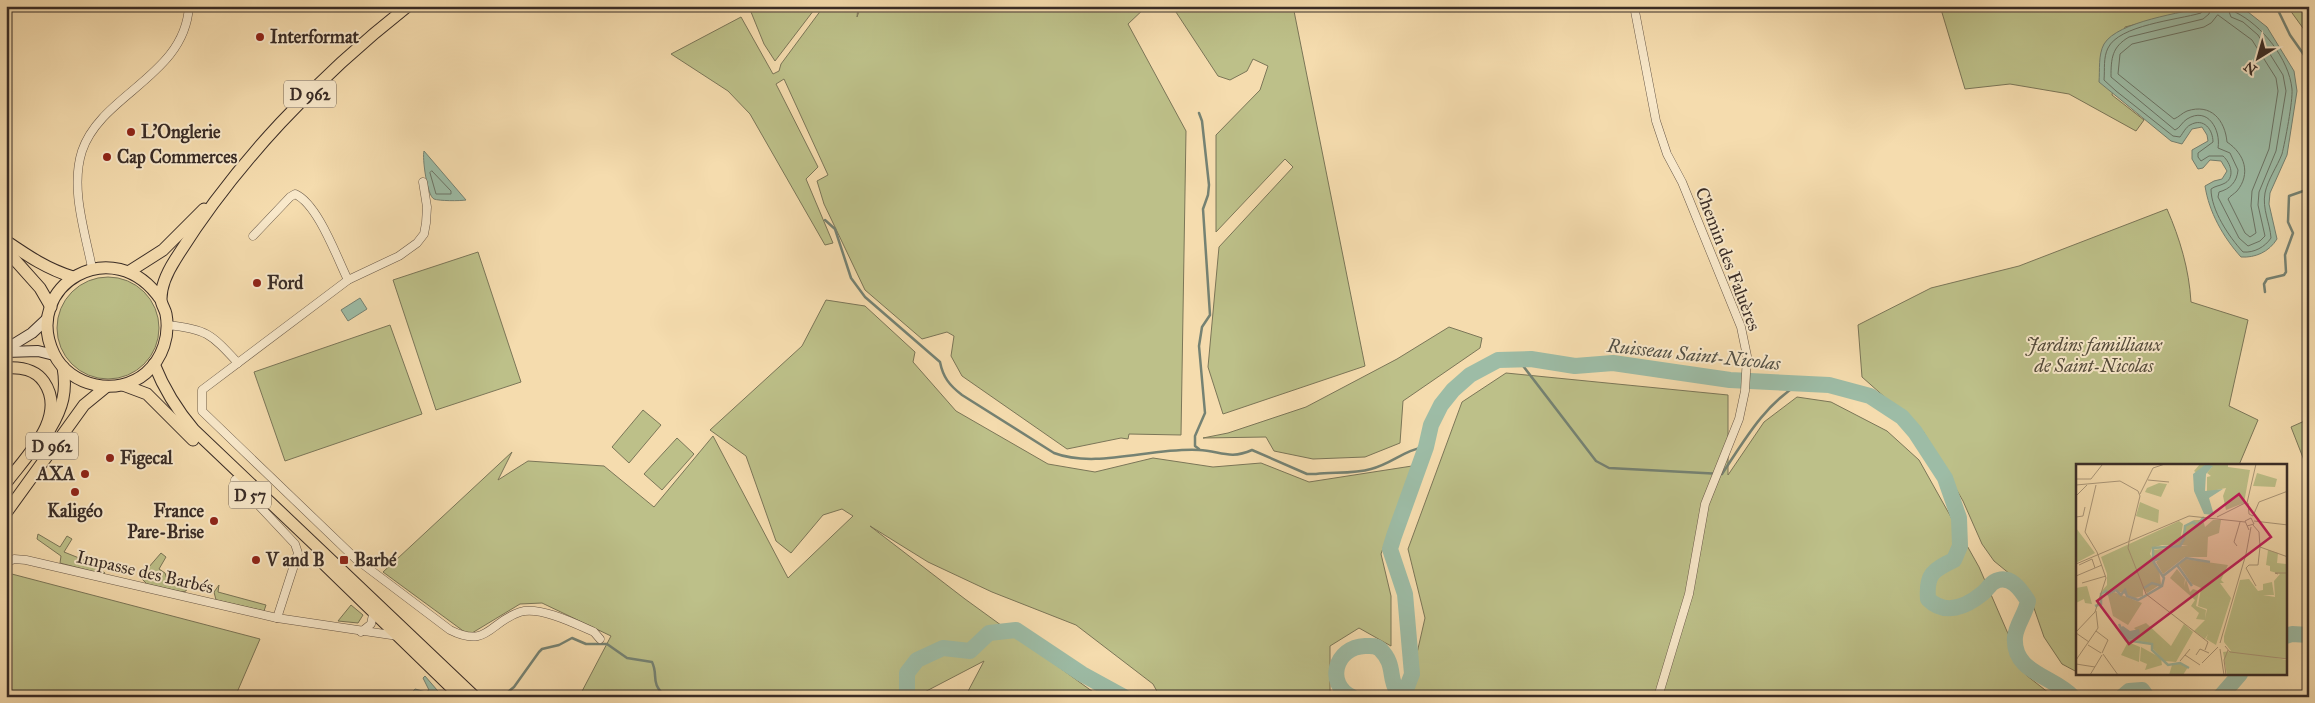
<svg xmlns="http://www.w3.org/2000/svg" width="2315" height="703" font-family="'IM FELL Great Primer',serif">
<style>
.green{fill:#bdc089;stroke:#7b7658}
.water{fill:#9dbca6;stroke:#758273}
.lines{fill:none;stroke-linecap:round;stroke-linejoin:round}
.shore{stroke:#6b7466;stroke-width:1}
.stream{stroke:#758273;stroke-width:2.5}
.river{stroke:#9dbca6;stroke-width:16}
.street-casing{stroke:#685848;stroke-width:9}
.secondary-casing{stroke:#392c26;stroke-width:12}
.primary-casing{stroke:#392c26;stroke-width:13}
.street{stroke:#f8e8ca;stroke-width:8}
.secondary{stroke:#f8e8ca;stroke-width:10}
.primary{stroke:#f5dcae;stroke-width:11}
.poi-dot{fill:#8f2418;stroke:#f8e8ca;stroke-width:2}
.labels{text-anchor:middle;stroke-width:4;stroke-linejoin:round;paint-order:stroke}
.shield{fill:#f8e8ca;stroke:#726457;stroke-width:1}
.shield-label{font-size:16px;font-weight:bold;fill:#392c26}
.poi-label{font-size:18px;font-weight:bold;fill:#392c26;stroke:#f8e8ca;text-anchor:start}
.street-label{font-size:18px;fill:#392c26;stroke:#f8e8ca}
.park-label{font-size:18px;font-style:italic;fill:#534a3a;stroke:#f8e8ca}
.water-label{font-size:19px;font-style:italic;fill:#525046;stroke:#f8e8ca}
.inset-river{fill:none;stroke:#9dbca6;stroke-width:2.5}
.inset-road{fill:none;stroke:#aa9678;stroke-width:1}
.view{fill:#c2185b;fill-opacity:0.15;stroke:#c2185b;stroke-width:2.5}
.inset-edge{fill:none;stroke:#392c26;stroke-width:2.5}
</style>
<rect width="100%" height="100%" fill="#f5dcae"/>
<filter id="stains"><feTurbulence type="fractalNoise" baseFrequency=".004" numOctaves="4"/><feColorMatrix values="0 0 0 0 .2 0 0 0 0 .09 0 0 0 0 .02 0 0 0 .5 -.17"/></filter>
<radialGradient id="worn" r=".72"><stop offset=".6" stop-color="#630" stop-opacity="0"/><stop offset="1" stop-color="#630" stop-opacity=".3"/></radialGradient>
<g class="green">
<polygon points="761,6 817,6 775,61 764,44 751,12"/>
<polygon points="824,6 858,6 857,17 861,6 1147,6 1128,24 1186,131 1181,435 1129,434 1128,439 1121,438 1067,449 962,376 951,356 954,336 947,332 922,339 865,290 824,204 817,181 828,175 784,79 776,84 818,167 806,179 833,243 825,245 750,114 728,91 671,54 741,17 773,74 779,71 781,64"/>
<polygon points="1172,6 1293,6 1365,366 1223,414 1208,367 1219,247 1293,167 1285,159 1216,232 1216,135 1260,90 1268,66 1253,59 1247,71 1230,80 1218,76"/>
<polygon points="1940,6 2209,6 2125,27 2112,95 2144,120 2136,131 2069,94 2010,84 1965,89"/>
<polygon points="2287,6 2309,6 2309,35 2308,35"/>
<path d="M2167,209C2180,239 2189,269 2191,302L2248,320L2229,406L2258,420L2239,465L2078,466L2077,672L2062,664L2044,637L2027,588L1994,561L1982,544L1963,501L1923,431L1862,377L1858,325L1931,288L2019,266Z"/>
<polygon points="478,252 521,382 436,410 393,280"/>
<circle cx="108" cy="328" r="51"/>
<polygon points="826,300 865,306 915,352 913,362 956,411 1048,464 1095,472 1153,458 1213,467 1261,463 1309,482 1412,466 1381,554 1391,596 1391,646 1359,628 1330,646 1330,691 1338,697 1160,697 1153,684 1076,625 992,592 928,562 870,526 965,599 1100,697 965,697 984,661 915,697 579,697 611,636 542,603 520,604 472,633 466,633 383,572 512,452 498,480 528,461 604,466 654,507 713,436 788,578 853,516 842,509 823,515 791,553 776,541 746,456 710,430 802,346"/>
<polygon points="390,325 422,414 285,461 254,372"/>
<polygon points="1449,327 1482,338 1480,348 1403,401 1400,443 1365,457 1313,459 1274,451 1266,437 1203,438 1228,433 1306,407 1397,359"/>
<polygon points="1506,373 1728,395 1728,475 1764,422 1797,397 1831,402 1887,431 1919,460 1979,567 2026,675 2054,697 1407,697 1425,618 1408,549 1462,402"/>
<polygon points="643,410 661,425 629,463 612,447"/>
<polygon points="2309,419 2309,473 2291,427"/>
<polygon points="677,438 694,454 662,490 644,474"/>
<polygon points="38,534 60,547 67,536 72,539 64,552 84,560 105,573 102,574 60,563 61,556 37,539"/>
<polygon points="161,553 166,557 159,569 165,573 167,579 179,581 185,580 188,585 186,591 182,592 147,584 142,579 142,575"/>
<polygon points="8,573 260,639 235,697 6,697"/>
<polygon points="219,585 218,592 266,605 264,611 216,600 214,592"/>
<polygon points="351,605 363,615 358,623 338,621"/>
</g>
<g class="water">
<path d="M2209,6H2232L2248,12L2267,27L2294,71L2297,91L2287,155L2270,193L2269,204L2277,239C2269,252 2255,258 2241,257C2223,237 2209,212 2205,186L2214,181L2222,179L2227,171L2221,161L2210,160L2203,168L2198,169L2192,159V150L2208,141L2207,135L2202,127L2192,129L2182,144L2171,141L2099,82C2100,70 2098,55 2104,44C2118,21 2182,13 2209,6Z"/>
<path d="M424,151L466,200C460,201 439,201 434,199C427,196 422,157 424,151Z"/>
<polygon points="360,298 367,309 348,321 341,310"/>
<polygon points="425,676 443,697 408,697 415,689 426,692 429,690 423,678"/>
</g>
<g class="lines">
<g class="shore">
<path d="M2205,6L2201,13C2177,20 2119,25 2108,48C2103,58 2105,69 2104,80L2116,91L2173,136L2180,137C2183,133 2186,127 2190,125C2204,117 2213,130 2213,142L2198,153V157L2201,161L2209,156H2223C2231,163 2236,179 2223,184C2219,186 2215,186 2211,189C2211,210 2229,237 2243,252C2254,253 2265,247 2271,238C2270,223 2262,209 2265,193C2268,179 2277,167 2282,154C2285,142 2293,101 2292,89C2289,59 2262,25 2235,12L2233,6"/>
<path d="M2211,6L2209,14L2203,19L2129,37C2112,47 2111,58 2111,77L2175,130C2180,128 2182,122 2187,119C2208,106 2221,130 2218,148L2230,153L2238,170C2237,182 2230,189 2219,192L2218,197L2239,238L2248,246L2260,241L2265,236L2258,205L2259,192L2276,151L2286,91L2283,75L2258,35L2243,22L2231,17L2227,6"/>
<path d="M2218,15L2252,40L2276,78L2278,91L2269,149L2252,191L2251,206L2256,233L2250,237L2245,233L2228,199C2230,196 2234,194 2237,191C2251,174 2245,154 2227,142C2225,120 2211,103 2187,111C2182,113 2179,117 2174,119L2118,74L2120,54L2132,44L2204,27L2211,23Z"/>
<polygon points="432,171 451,191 451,194 436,194 430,173"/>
</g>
<g class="stream">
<polyline points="2276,6 2290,35 2309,62"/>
<polyline points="2309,122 2309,149"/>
<path d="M825,220L835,229L851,278L865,297L940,362C943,377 949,385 962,395L1054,453C1096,469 1153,447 1199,450C1220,451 1230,460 1252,450L1307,474H1316C1333,472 1354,474 1371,469C1392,464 1405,449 1426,447"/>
<polyline points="2265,292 2264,284 2267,279 2284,275 2286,272 2285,255 2293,233 2288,222 2289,196 2309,189"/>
<path d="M1517,358L1596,461L1609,468L1722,474C1744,441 1764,405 1799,384"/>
<polyline points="1199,449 1195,446 1195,436 1205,413 1199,346 1202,327 1210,315 1203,209 1208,195 1209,185 1202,121 1199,113"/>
<path d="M502,697L514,687L539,652L542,649L559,645L572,638L586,644H607L627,658L652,662C659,676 649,682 666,697"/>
</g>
<g class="river">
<polyline points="2286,636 2292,634 2309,635"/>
<polyline points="907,697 907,673 917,660 943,648 970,651 989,633 1016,630 1082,674 1124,697"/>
<path d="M1352,697C1325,684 1335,647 1365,646C1371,646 1375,645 1380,649C1396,665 1388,677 1397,691H1403L1407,687L1412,674L1405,594L1390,549L1394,536L1426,447L1431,425L1441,405L1453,390L1470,375L1498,360L1531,359L1575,366L1613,363L1730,380L1829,385L1870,396L1902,417L1915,432L1945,478L1959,518L1960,546L1954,560C1933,570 1926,574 1928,599C1945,616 1966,607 1983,593C1987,590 1990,584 1994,582C2010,573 2021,590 2028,601C2026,613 2016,625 2015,637C2012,673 2054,676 2073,697"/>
<polyline points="2122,697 2129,691 2142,690 2147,697"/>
<polyline points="2220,697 2240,674"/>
</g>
<defs>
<g id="street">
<polyline points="1634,6 1656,121 1667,154 1682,182 1741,327 1747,356 1745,391 1739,419 1705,504 1689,594 1658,697"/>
<path d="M423,182L427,207L426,223L424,234L417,243L399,256L348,280L202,390V411L356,559L450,630C488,649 489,622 520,612C540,606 576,624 594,632L600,639"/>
<path d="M253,236L290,197L295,194C318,204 337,258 348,280"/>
<path d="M92,268C85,232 70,188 82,151C101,94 185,76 189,6"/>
<path d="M167,325C207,329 211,334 238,363"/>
<polyline points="235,480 295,544 298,553 277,618"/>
<polyline points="6,563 14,559 26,560 277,618 398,636"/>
<polyline points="361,632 371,624 374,610"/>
</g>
<g id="secondary">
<polyline points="6,349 32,333 48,318"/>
<polyline points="6,352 38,351 54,355"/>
</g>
<g id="primary">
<path d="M6,241C28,256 47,269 73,277"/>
<polyline points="6,250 40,288 51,307"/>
<polyline points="130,271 163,250 204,209"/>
<path d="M161,300C114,230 21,286 54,354C70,387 118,397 146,373C163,358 170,335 166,314C165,309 161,304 161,299C161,286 168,271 175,260C235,163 319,76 408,6"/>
<path d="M154,364C164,389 176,409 194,430L475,697"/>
<path d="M6,368C21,367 35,369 44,382C68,417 26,456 6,483"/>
<polyline points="123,385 147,394 193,440"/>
<path d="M50,429C63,407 67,391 63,367"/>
<polyline points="6,513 84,405 106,387"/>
<polyline points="324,564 461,697"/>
</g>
</defs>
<use href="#street" class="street-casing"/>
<use href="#secondary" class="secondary-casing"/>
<use href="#primary" class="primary-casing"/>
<use href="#street" class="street"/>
<use href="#secondary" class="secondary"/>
<use href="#primary" class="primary"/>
</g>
<g class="poi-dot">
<circle cx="260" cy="37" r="5"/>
<circle cx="131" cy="132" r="5"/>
<circle cx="107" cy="157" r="5"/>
<circle cx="257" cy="283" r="5"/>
<circle cx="110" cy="458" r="5"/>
<circle cx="85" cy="474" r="5"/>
<circle cx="75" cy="492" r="5"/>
<circle cx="214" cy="521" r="5"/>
<circle cx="256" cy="560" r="5"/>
<rect x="339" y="555" width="10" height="10" rx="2.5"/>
</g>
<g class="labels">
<g class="shield">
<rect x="284" y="80.5" width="52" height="27" rx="4"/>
<rect x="26" y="432.5" width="52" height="27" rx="4"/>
<rect x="229" y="481.5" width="42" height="27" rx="4"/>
</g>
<g class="shield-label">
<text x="310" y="100">D 962</text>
<text x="52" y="452">D 962</text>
<text x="250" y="501">D 57</text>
</g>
<g class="poi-label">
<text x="270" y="43">Interformat</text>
<text x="141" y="138">L'Onglerie</text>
<text x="117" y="163">Cap Commerces</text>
<text x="267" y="289">Ford</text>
<text x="120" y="464">Figecal</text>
<text x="75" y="480" text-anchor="end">AXA</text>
<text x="75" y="517" text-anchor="middle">Kaligéo</text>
<text x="204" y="517" text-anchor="end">France<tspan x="204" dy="21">Pare-Brise</tspan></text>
<text x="266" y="566">V and B</text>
<text x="354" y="566">Barbé</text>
</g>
<g class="street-label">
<text transform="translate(1728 259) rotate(69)" y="6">Chemin des Faluères</text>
<text transform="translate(145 572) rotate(13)" y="6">Impasse des Barbés</text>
</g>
<g class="park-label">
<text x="2094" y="351">Jardins familliaux<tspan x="2094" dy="21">de Saint-Nicolas</tspan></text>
</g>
<g class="water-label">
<text transform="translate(1694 354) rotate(6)" y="7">Ruisseau Saint-Nicolas</text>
</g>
</g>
<g transform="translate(2076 464)">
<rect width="211" height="211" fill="#f5dcae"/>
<path d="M124,0H152V3L174,6L168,39L150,46L147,32L150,24L131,28V13L135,12L131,9L136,3L129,1L121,9L118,7ZM181,9L201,15L199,23L177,22ZM83,19L91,20L85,33L69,28L71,24ZM64,38L83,46L82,59L60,52ZM118,56H127L129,63L137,56H145L143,69L132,73L131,93H109L87,110L80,98L84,95L76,91L78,86L112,81H86L76,84L74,90L83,105L85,120L71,129L67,125V132L59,134L39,126L25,128L31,121V110L25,93L103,57L107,60L104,77L109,63ZM0,64L19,89L0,99ZM192,86L202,89L201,99L210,100L211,103V195L200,194L211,196V211H151L147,188L155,187L148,178V172L164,116L173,115L182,127L187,126V120L196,118L198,131H187L199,133L198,117L204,110L194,107V102L190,101ZM109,95L152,101L145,116L148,119H144L155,134L140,181L130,175L132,170L129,175L118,167L129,156L120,155L123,149L115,142L119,136L94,114L101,105L109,115L108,123L110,115L114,128L117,125L123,127L120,142L130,146L129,155L131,145L122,142L125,124L116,120L103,101ZM11,122L16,140L9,139L8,135L0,139V124ZM38,128L66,139L52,161L37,152L32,131ZM70,159L95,182L108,160L117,168L100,198L89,197L77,185V180L59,176L64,170L58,164ZM52,178L64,183L63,198L45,191ZM65,183L85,194L86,201L69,206L71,200L64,197ZM104,199L112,203L107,211H93L96,201Z" fill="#bdc089"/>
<path d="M130,0L137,2L130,10L129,27L147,25L133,34L138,51L128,50L118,27L117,10ZM47,162L54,167L63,165L64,170L59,176L51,175L44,164Z" fill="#9dbca6"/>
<path class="inset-river" d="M101,101L116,122M87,112L110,94L134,98M68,124L76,119L86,122M19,142L25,140V130L30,127L32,130L40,126L45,131L49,126L51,132L62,136L86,122L88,114L77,97L82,95L77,93V84L104,82L108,75L109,62L117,58L121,61L128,53M43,160L50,176L76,180V186L92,201L104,199L113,204"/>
<path class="inset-road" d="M0,15H15L26,1M72,16L93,18M0,21L44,17L62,27L64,32L53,77M64,30L77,4L89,0M0,32L11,21M171,39L180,0M172,39L173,50L177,52L183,38L212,27M0,53L7,52L9,43M141,53L169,39M178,57L212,61M177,61L183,68L184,83L212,93M171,62L178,60L175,54L169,57L173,66M53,78L52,84L70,130L132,178L129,186M161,82L158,78L164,58M0,100L113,52L169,58M3,101L16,95L19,104M202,110L199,109H212M0,112L26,101M6,119L30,112M180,122L170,104L173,101H182L184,83M20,167L32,176L26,189M0,168L19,148L30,114L21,88L9,68L20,21M0,169L13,178M144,179L170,90L175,63M12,181L25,189M149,182L154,188L212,195M144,185L148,211M27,190L42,211M109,191L124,201M120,191L124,185L133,189M0,196L22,164L20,147M104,197L114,185M126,199L142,183M0,200L19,203M14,211L26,191M150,211L148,196L152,186"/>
<path class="view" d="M163,30L195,73L53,180L21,137Z"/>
<rect width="211" height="211" class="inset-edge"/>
</g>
<rect width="2315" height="703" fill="none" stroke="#f5dcae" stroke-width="25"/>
<rect x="8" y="8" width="2300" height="688" fill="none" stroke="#392c26" stroke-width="2.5"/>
<rect x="12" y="12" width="2290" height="678" fill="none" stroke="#392c26"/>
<g transform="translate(2258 58) rotate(217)" stroke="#f8e8ca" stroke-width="4" paint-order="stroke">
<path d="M0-4L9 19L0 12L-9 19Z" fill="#392c26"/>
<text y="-8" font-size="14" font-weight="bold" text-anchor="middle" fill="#392c26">N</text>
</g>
<rect width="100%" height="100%" filter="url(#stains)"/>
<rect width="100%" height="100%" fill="url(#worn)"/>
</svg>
